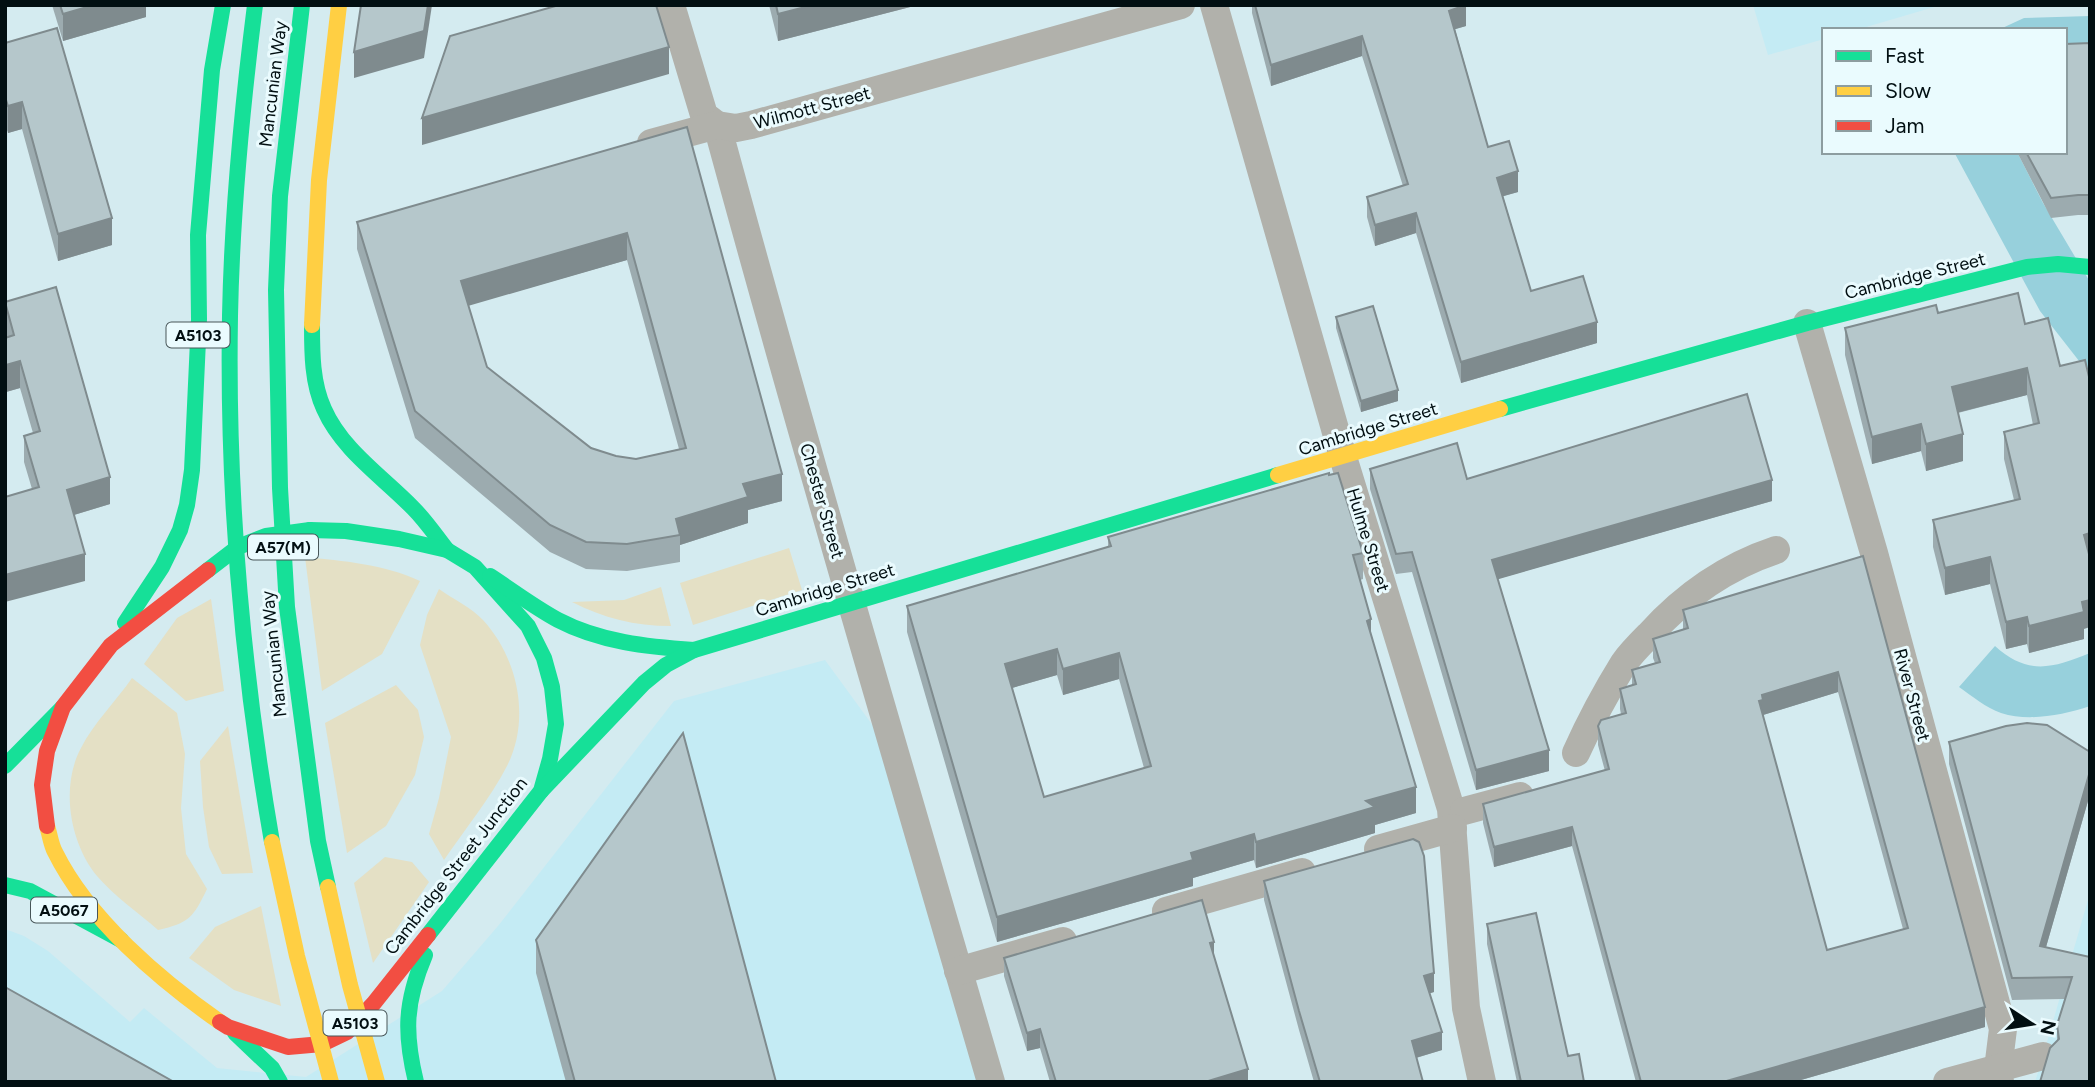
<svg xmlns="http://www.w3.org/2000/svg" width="2095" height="1087" font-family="Figtree,sans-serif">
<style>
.built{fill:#c4ebf4}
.green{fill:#e4e0c5}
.water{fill:#97d0dc}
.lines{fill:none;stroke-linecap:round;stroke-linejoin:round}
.street{stroke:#b1b1ab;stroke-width:28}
.fast{stroke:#16e098;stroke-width:16}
.slow{stroke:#ffcf43;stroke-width:16}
.jam{stroke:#f24e42;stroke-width:16}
.fast-bridge{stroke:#16e098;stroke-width:16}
.slow-bridge{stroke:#ffcf43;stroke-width:16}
.wall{fill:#9cabaf;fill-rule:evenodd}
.shaded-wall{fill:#7f8b8e}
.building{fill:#b5c7cb;stroke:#7f8b8e;stroke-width:2;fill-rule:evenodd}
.labels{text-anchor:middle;stroke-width:6;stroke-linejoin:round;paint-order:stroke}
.shield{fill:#eafbfe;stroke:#485659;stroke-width:2}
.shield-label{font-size:16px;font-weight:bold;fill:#020f12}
.street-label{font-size:18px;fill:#020f12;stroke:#eafbfe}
</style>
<rect width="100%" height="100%" fill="#d4ebf0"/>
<g class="built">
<polygon points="1753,5 1941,5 1856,30 1824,30 1824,39 1768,55"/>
<polygon points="825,660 898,760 991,1082 5,1082 5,929 24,936 48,951 130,1022 144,1008 217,1068 306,1077 442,991 498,926 674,701"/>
<polygon points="2090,893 2090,1082 2035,1082 2043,1056"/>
</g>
<g class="green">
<polygon points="789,548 802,590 693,625 680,583"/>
<path d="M305,557C343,561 384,564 420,581L382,654L322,691Z"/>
<path d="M661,587L671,626C634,626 604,618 572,602L624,600Z"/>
<path d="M439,589C453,599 472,608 483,620C518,658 531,719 507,766C490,799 465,829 444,860L429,834L439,798L451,737L420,645L427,615Z"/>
<polygon points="211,599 224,691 186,701 144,664 177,618"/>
<path d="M132,678L177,713L185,754L181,808L186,854L207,889C193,918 189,923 158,930C139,913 114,896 97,876C70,843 60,787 81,748C93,724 116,701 132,678Z"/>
<polygon points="396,685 418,710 424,737 415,775 386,826 347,853 325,723"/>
<polygon points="228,726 253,873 222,874 209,847 203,807 200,761"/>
<polygon points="385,857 412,862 429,882 373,963 354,883"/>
<polygon points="261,906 281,1006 234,990 189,958 215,927"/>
</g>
<g class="water">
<polygon points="2090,16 2090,63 2065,64 2065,30 1998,30 2024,18"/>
<polygon points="1954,152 2017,152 2043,203 2090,282 2090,375 2040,311"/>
<path d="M1995,646C2028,676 2053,668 2090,653V706C2063,715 2029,722 2001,713C1986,708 1972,696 1959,687Z"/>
</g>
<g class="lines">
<g class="street">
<path d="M671,5L704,115L717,125C804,445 898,763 991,1082"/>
<polyline points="1214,5 1343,457 1451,809 1466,1008 1482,1082"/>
<polyline points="651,143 717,125 736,128 751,125 1181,5"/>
<polyline points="1807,323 1874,553 2003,1029 1998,1069 2000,1082"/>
<path d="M1576,753C1590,722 1606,692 1624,663C1631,653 1640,644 1649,635C1685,595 1725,567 1776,550"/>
<polyline points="1464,811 1520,796"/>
<polyline points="1378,849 1453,828"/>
<polyline points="1166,911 1302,872"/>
<polyline points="958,971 1063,941"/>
<polyline points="1947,1082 2043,1056"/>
</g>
<g class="fast">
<path d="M312,325C312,353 312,383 324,409C342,450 383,477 413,508C426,521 436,536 447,550"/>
<polyline points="1500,409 1807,323 2027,267 2058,264 2090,267"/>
<polyline points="310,530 346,531 399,539 447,550 475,567 528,626 544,658 552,687 556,724 550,759 541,791 428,935"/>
<polyline points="208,570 238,547 266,536 310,530"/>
<path d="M490,576C513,591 534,607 558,620C600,642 648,647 694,650"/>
<polyline points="125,623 162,567 180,530 187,505 192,470 199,319 198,235 212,70 223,5"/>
<polyline points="5,766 63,707"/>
<polyline points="541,791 644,683 666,665 694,650 1278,475"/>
<polyline points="5,885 30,891 121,940"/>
<polyline points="235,1033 272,1068 280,1082"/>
<path d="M416,1082C404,1033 405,1002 425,955"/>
</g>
<g class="slow">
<polyline points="312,325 319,180 339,5"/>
<polyline points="1278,475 1500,409"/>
<path d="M47,826C50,835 51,845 55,852C88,919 160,980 220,1022"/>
</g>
<g class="jam">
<polyline points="47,826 42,785 47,751 63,707 111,645 208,570"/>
<polyline points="220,1022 228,1027 288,1047 322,1044 347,1032 374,1003 428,935"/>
</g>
<g class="fast-bridge">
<path d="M255,5C242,108 232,212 230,316C227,491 242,669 272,842"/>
<polyline points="302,5 280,196 276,290 280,488 287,607 318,841 328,887"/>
</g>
<g class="slow-bridge">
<polyline points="272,842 297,956 331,1082"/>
<polyline points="328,887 350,985 377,1082"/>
</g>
</g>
<g class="wall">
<polygon points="52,5 146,5 146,17 63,41"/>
<polygon points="769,5 918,5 778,41"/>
<polygon points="1252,5 1466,5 1466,26 1455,29 1488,147 1518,192 1503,196 1531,291 1597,343 1461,383 1416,233 1375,246 1367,217 1367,197 1403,186 1362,56 1271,86 1252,13"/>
<polygon points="5,43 112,245 58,261 22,129 8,133 5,124"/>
<polygon points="2090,43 2090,215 2078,215 2051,218 2017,152 2065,152"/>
<path d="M687,127L782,501L748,510V523L680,545V562L627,571L586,569L550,552L415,438L357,249V222ZM627,260L679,449L636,459L616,456L591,448L487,367L468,305Z"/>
<polygon points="2018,293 2084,629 2084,639 2029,653 2027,644 2006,649 1990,584 1945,595 1933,547 1933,520 2014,500 2004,459 2004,432 2033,425 2027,395 1958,413 1963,461 1926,471 1921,451 1872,464 1845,355 1845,328 1938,313"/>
<polygon points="5,302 110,504 74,515 85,581 32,489 24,462 24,436 33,433 20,388 6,392 5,387 5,338 7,337 5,332"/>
<polygon points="1336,317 1398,401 1361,412 1336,328"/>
<polygon points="1370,469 1467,479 1772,501 1497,579 1549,771 1476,790 1412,572 1396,574 1370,489"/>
<path d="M1108,537L1363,553V579L1360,580L1371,634L1416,813L1375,825V833L1256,868L1254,860L1193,878V886L997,942L907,632V606L1108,547ZM1057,675L1063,695L1119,679L1144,768L1044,797L1012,688Z"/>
<path d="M1863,556L1985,1027L1794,1082H1636L1572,846L1494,867L1483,823V804L1605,771L1598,745V726L1621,714L1620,709V689L1632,686V670L1655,663L1653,658V639L1683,630V610ZM1838,692L1903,929L1827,950L1763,715Z"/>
<polygon points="1949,742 2090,794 2046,947 2090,957 2090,1082 2057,1041 2057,1025 2065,999 2012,1000 1949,764"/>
<polygon points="1264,881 1434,992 1430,993 1442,1050 1416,1058 1423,1082 1314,1082 1299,1030 1264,900"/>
<polygon points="1487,924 1568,1056 1584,1082 1517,1082 1487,944"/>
<polygon points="536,940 776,1082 566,1082 536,973"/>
<polygon points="1214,957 1248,1082 1050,1082 1040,1048 1027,1051 1004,976 1004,958"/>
</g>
<g class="shaded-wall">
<polygon points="94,5 146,5 146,17 63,41 63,14"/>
<polygon points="428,5 432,5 424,58 354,78 354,52"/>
<polygon points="813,5 918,5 778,41 778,14"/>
<polygon points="1466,6 1466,26 1449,31 1449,11"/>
<polygon points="1362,36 1362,56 1271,86 1271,65"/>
<polygon points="669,47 669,74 422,145 422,118"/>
<polygon points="22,102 22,129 8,133 8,106"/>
<polygon points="1518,171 1518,192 1497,198 1497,178"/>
<polygon points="1416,213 1416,233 1375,246 1375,225"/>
<polygon points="112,218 112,245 58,261 58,234"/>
<polygon points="627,233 627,260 461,308 461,281"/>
<polygon points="1597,322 1597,343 1461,383 1461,362"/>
<polygon points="20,361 20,388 6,392 6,365"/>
<polygon points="2027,368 2027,395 1952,414 1952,387"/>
<polygon points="1398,390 1398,401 1361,412 1361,401"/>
<polygon points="1921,424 1921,451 1872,464 1872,437"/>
<polygon points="1963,434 1963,461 1926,471 1926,444"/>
<polygon points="782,474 782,501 748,510 748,523 680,545 680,535 676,519 743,484"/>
<polygon points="110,477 110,504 67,517 67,490"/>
<polygon points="1772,480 1772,501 1492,581 1492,560"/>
<polygon points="2090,533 2090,560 2084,535"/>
<polygon points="85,554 85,581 5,602 5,575"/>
<polygon points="1990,557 1990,584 1945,595 1945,568"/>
<polygon points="2090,600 2090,627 2084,629 2084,639 2029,653 2029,626 2082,602"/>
<polygon points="2027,617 2027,644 2006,649 2006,622"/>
<polygon points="1371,619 1371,645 1367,621"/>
<polygon points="1057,649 1057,675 1005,690 1005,664"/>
<polygon points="1119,653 1119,679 1063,695 1063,669"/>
<polygon points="1838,672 1838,692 1763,715 1759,701 1762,695"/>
<polygon points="1549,750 1549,771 1476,790 1476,770"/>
<polygon points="2090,771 2090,794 2040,968 2040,946"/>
<polygon points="1416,787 1416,813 1375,825 1375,833 1256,868 1256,842 1366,801"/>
<polygon points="1572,827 1572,846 1494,867 1494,847"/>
<polygon points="1254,834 1254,860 1193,878 1193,886 997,942 997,917 1191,853"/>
<polygon points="1214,942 1214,960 1210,943"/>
<polygon points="1434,973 1434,992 1424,995 1424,976"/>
<polygon points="1985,1007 1985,1027 1794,1082 1723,1082"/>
<polygon points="1040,1029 1040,1048 1027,1051 1027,1033"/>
<polygon points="1442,1032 1442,1050 1412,1059 1412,1041"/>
<polygon points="1248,1069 1248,1082 1205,1082"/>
</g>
<g class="building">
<polygon points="60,5 94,5 63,14"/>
<polygon points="361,5 428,5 424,31 354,52"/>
<polygon points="559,5 656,5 669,47 422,118 450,36"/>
<polygon points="776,5 813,5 778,14"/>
<polygon points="1255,5 1466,5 1449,11 1488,147 1509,141 1518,171 1497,178 1531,291 1583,276 1597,322 1461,362 1416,213 1375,225 1367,197 1408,184 1362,36 1271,65"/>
<polygon points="57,28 112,218 58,234 22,102 8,106 5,97 5,43"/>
<polygon points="2090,43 2090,195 2078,195 2051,198 2026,152 2065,152 2065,44"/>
<path d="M687,127L782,474L743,484L748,497L676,519L680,535L627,544L586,542L550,525L415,411L357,222ZM627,233L686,448L636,459L616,456L591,448L487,367L461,281Z"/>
<polygon points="56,287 110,477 67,490 85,554 5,575 5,497 39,487 24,436 40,431 20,361 6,365 5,361 5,338 14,335 5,302"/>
<polygon points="2018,293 2025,324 2048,318 2060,366 2085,360 2090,381 2090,533 2084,535 2090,558 2090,600 2082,602 2084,612 2029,626 2027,617 2006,622 1990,557 1945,568 1933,520 2020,499 2004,432 2039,423 2027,368 1952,387 1963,434 1926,444 1921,424 1872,437 1845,328 1936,305 1938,313"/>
<polygon points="1373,306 1398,390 1361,401 1336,317"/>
<polygon points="1747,394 1772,480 1492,560 1549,750 1476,770 1412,552 1396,554 1370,469 1457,443 1467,479"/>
<path d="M1329,473V475L1338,473L1363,553L1353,555L1371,619L1367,621L1416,787L1366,801L1375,807L1256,842L1254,834L1191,853L1193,860L997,917L907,606L1111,546L1108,537ZM1057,649L1063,669L1119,653L1151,766L1044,797L1005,664Z"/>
<path d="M1863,556L1985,1007L1723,1082H1641L1572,827L1494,847L1483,804L1609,769L1598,726L1601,720L1626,713L1620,689L1636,684L1632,670L1660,662L1653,639L1688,628L1683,610ZM1838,672L1908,928L1827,950L1759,701L1763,700L1762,695Z"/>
<polygon points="2027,723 2047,725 2090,752 2090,771 2040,946 2090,957 2090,1082 2040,1082 2050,1048 2059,1039 2057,1025 2072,977 2012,978 1949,742 2006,726"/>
<polygon points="683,733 776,1082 575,1082 536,940"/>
<polygon points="1413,839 1419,842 1424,856 1434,973 1424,976 1442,1032 1412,1041 1423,1082 1320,1082 1299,1011 1264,881"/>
<polygon points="1202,900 1214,942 1210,943 1248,1069 1205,1082 1056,1082 1040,1029 1027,1033 1004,958"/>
<polygon points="1536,913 1568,1056 1579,1054 1584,1082 1521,1082 1487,924"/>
<polygon points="5,987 174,1082 5,1082"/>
</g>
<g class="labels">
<g class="shield">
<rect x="166.5" y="322.5" width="63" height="25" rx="5"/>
<rect x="248" y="534.5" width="70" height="25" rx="5"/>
<rect x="31" y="897.5" width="66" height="25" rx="5"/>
<rect x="323.5" y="1010.5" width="63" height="25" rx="5"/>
</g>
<g class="shield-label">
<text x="198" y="341">A5103</text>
<text x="283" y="553">A57(M)</text>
<text x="64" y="916">A5067</text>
<text x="355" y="1029">A5103</text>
</g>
<g class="street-label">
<text transform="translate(273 84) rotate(-83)" y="6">Mancunian Way</text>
<text transform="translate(812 108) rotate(-15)" y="6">Wilmott Street</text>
<text transform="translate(1915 276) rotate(-14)" y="6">Cambridge Street</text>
<text transform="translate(1368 429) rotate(-17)" y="6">Cambridge Street</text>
<text transform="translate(822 501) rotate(74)" y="6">Chester Street</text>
<text transform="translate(1368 540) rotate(73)" y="6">Hulme Street</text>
<text transform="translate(825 590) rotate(-17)" y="6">Cambridge Street</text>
<text transform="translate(274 654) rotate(-96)" y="6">Mancunian Way</text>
<text transform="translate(1912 695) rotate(75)" y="6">River Street</text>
<text transform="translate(456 866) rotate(-52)" y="6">Cambridge Street Junction</text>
</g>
</g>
<rect width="2095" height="1087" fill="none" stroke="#020f12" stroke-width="14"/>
<rect x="1822" y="28" width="245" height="126" fill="#eafbfe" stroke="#8d9da0" stroke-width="2"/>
<rect x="1836" y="51" width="35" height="10" fill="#16e098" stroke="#8d9da0" stroke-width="2"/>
<text x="1885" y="63" font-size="21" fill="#020f12">Fast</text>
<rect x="1836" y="86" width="35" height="10" fill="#ffcf43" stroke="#8d9da0" stroke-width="2"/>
<text x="1885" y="98" font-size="21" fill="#020f12">Slow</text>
<rect x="1836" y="121" width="35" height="10" fill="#f24e42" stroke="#8d9da0" stroke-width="2"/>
<text x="1885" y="133" font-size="21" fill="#020f12">Jam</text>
<g transform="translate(2032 1024) rotate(102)" stroke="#eafbfe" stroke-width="5" paint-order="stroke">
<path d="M0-5L12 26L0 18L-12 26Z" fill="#020f12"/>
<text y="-10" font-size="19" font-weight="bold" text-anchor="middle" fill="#020f12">N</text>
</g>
</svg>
